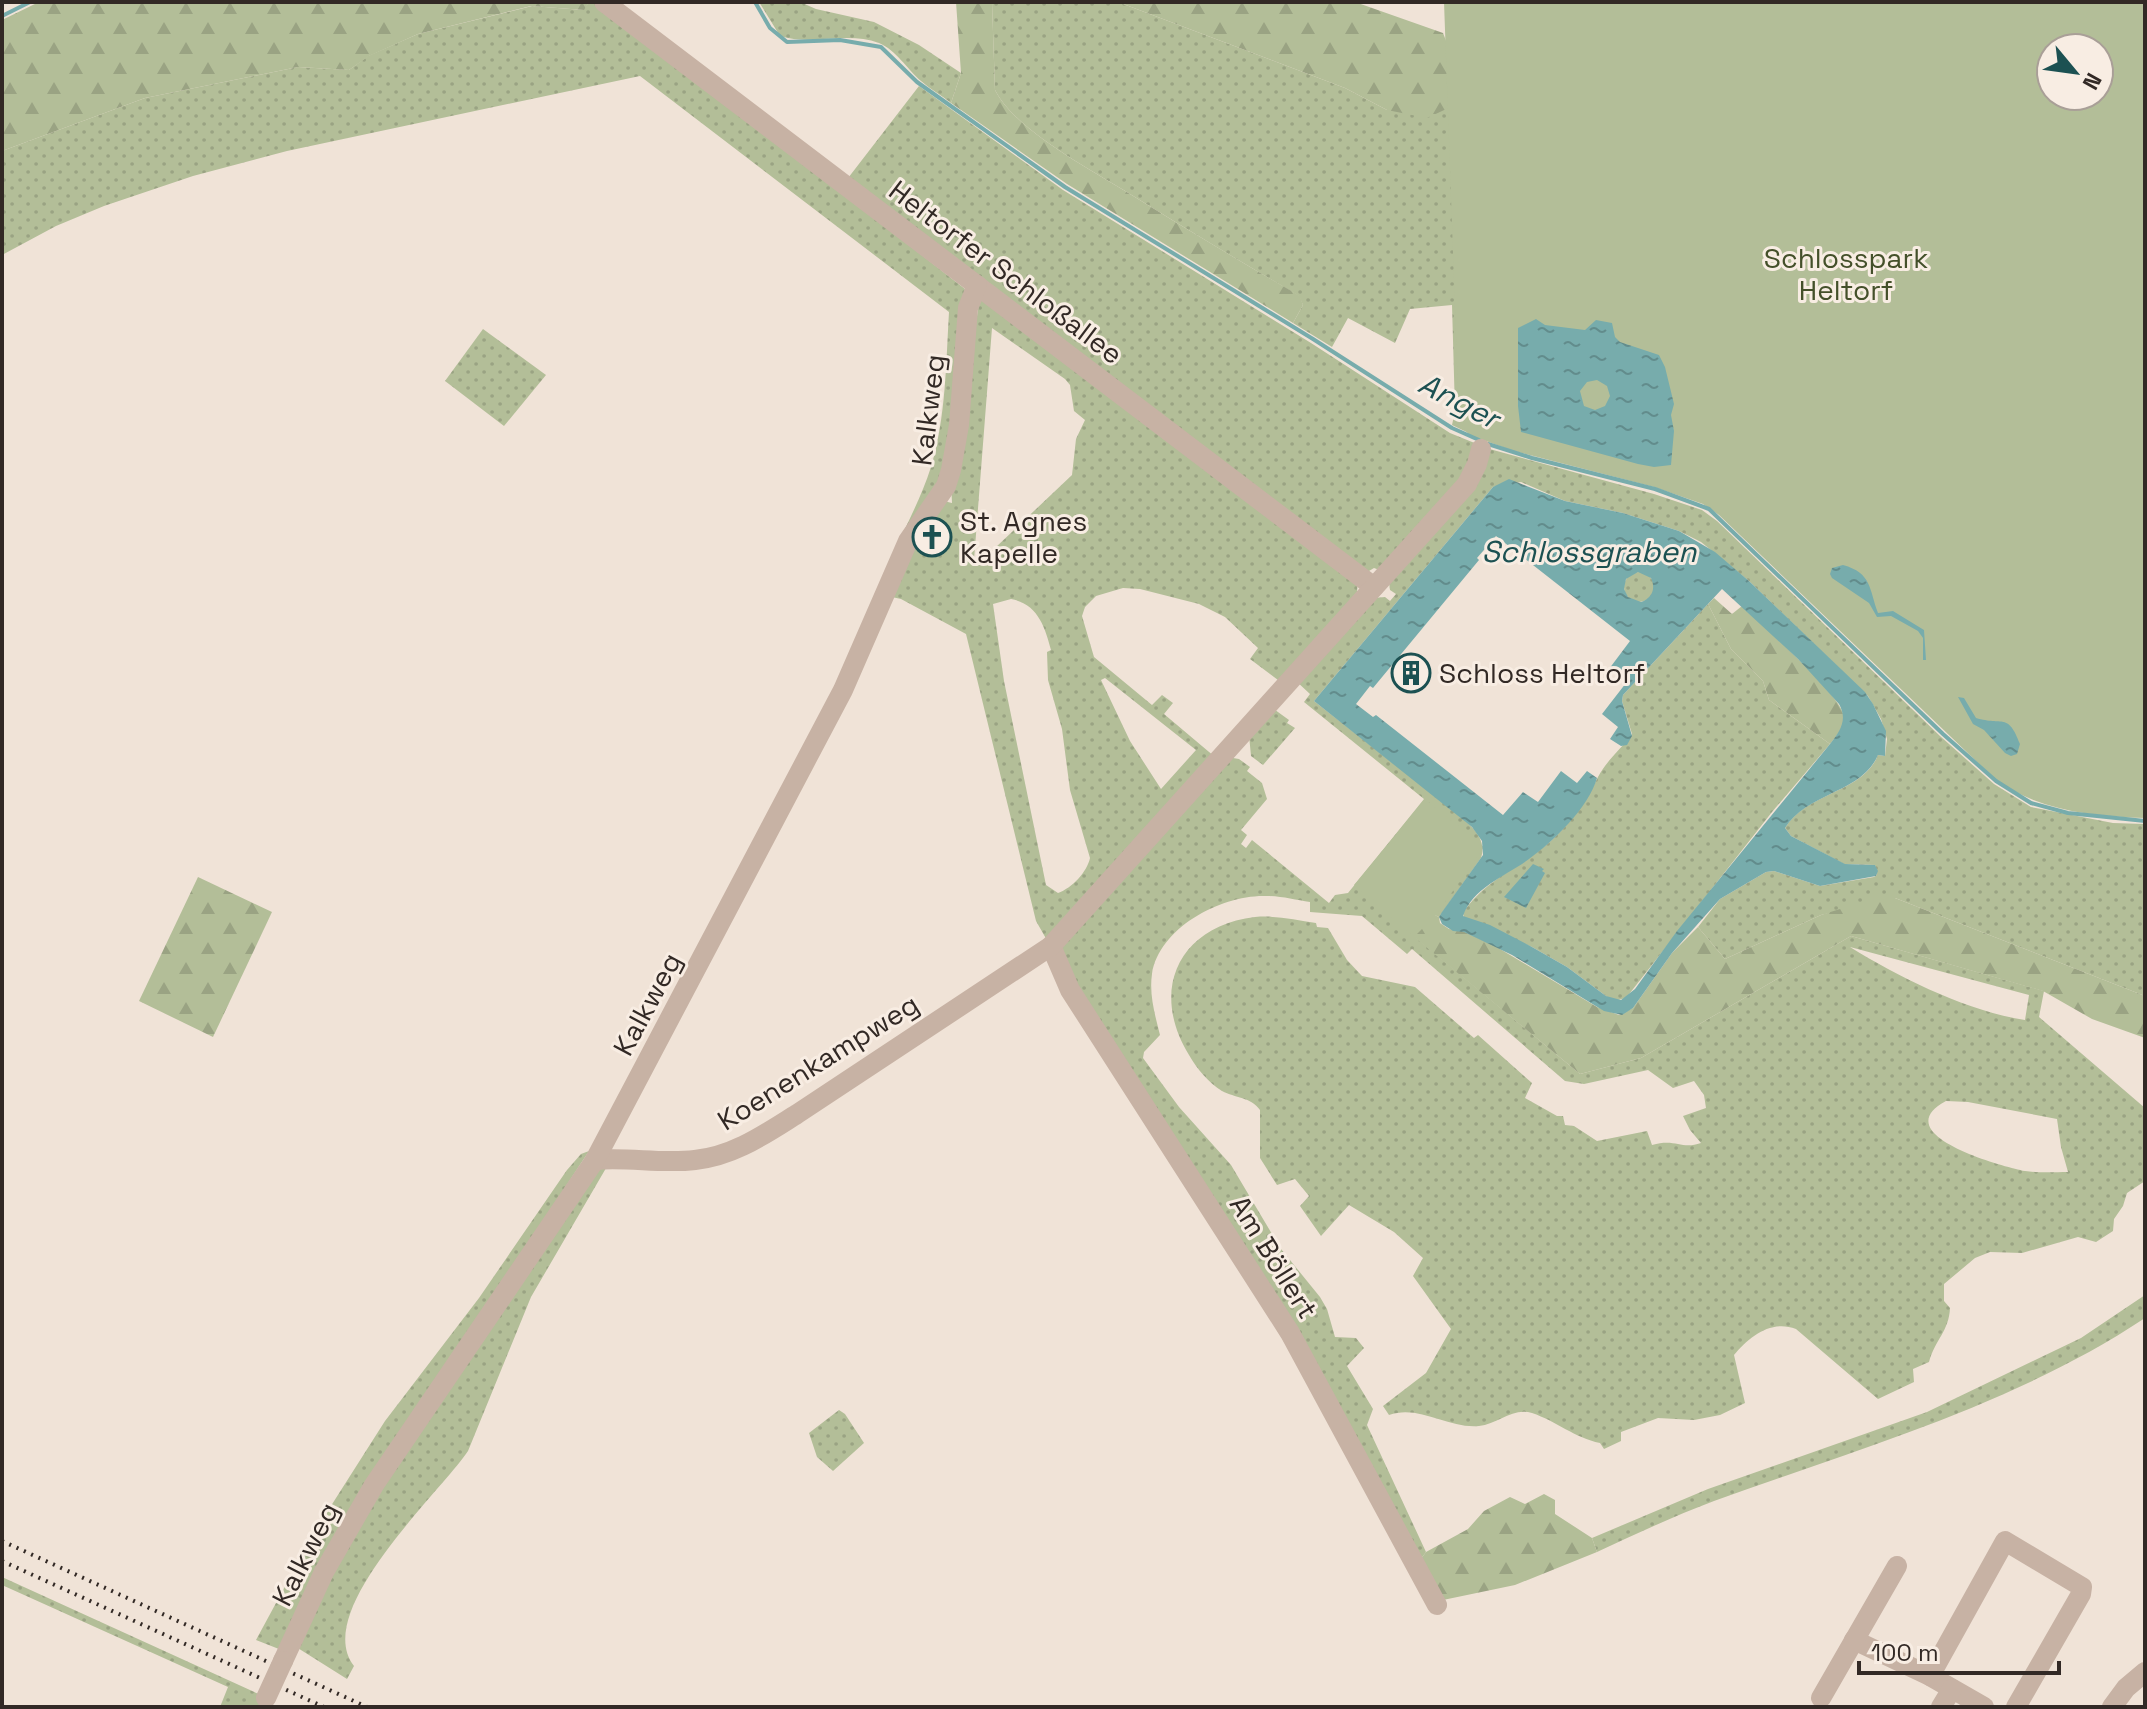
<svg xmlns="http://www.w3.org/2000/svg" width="2147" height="1709" font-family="'Space Grotesk',sans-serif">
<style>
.grass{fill:url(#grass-dots);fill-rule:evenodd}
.forest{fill:url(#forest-firs)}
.green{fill:#b3be98;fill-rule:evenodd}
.water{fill:url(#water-ripples);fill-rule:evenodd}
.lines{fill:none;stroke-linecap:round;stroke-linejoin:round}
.stream{stroke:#77acac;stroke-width:4}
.minor{stroke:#c7b2a4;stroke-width:20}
.rail{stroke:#322925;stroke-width:4;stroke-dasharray:2 6;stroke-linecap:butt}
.minor-bridge{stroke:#c7b2a4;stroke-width:20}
.labels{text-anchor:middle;stroke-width:6;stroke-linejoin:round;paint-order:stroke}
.park-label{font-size:28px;fill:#44502a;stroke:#f8ede3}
.street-label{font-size:28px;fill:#322925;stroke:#f8ede3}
.poi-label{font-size:28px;fill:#322925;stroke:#f8ede3;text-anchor:start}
.water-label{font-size:30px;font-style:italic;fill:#1c5152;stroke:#f8ede3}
</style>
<defs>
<pattern id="grass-dots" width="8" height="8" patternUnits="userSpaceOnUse" patternTransform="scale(2)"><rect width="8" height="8" fill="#b3be98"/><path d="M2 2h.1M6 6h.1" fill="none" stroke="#9aa383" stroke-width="1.8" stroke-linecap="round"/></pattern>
<pattern id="forest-firs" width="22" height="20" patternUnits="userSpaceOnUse" patternTransform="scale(2)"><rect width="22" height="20" fill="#b3be98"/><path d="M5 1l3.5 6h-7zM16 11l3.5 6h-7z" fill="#9aa383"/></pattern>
<pattern id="water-ripples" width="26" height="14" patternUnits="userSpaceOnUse" patternTransform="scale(2)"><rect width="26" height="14" fill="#77acac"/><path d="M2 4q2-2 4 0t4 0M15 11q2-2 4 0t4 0" fill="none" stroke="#628c8c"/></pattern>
</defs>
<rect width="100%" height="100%" fill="#f0e3d7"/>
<g class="grass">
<path d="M589,2H599L965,289L948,470L904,531C914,510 924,489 931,467C946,417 946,363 949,312L640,76L287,151L193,176L104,206L56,226L2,255V151L145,98L298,67L349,70L368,56L418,34L532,6L583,10Z"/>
<path d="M759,2H800L816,9L874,22L919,45L961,73L951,103C941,95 930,89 921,81C907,69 896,50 879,43C847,31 812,46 780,36Z"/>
<path d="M992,2H1118L1345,88L1387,110L1455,105L1479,438L1452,425L1455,411L1452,305L1410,309L1395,343L1348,318L1332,347L1293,323L1303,305L1299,296C1243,263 1186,229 1130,194C1091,170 1015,130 995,90Z"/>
<polygon points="919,86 1063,190 1311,343 1450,433 1477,444 1474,463 1382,571 1374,568 1364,574 845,182"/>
<path d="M980,297L1358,579L1357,592L1282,683L1250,659L1258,648L1225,617L1199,604L1140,589L1123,588L1096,596L1085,607L1082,616L1094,657L1152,705L1162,695L1173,703L1164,714L1215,757L1048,942L1036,921L966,634L901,599L887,596L940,500L952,503L951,482ZM992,328L1065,379L1070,385L1074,411L1085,420L1076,439L1072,475L977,565L974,560ZM1011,599C1038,604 1045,627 1051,650L1047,652L1048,680L1062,729L1070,790L1090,858C1087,872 1072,888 1058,893L1046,885L1004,681L993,604ZM1105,678L1196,750L1161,789L1130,741L1101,680Z"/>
<polygon points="483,329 546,375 504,426 445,381"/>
<path d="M1486,448L1654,494L1702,510L1717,521L1940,736L1994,784L2031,807L2113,823L2145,824V996L1895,898L1821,915L1725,959L1698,927L1720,899L1766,872L1774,871L1820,886L1874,877L1877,875L1875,865L1844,864L1791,836L1785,828C1807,792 1863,793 1878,755L1885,756L1887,739L1881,719L1868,696L1749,581L1701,542L1679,531L1623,513L1565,501L1521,482L1493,487L1314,701L1454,811C1468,824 1488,836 1481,858L1439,917L1430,913L1415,937L1580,1074L1641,1058L1851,936L2044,991L2039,1017L2145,1108V1181L2127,1193L2123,1206L2114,1219L2113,1231L2096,1242L2078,1237L2022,1253L1990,1252L1975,1258L1944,1284V1301L1950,1308C1949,1331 1935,1340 1929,1362L1913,1369L1914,1382L1878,1399L1796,1329C1771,1319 1749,1337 1734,1355L1745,1403L1720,1415L1694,1420L1658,1418L1621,1432V1441L1604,1449L1600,1443C1575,1438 1556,1421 1532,1413C1513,1407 1498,1424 1479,1426C1448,1429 1419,1404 1389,1415L1383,1406L1426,1373L1451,1329L1413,1276L1423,1258L1394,1232L1349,1205L1321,1236L1300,1206L1309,1196L1295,1179L1277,1185L1260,1158V1110C1251,1097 1235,1098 1222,1091C1209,1083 1197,1069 1189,1055C1149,990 1179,926 1255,917C1276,915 1296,920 1316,923L1317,927L1328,928L1347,960L1362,976L1415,987L1474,1038L1478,1035L1532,1083L1525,1098L1557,1116H1563L1565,1125L1574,1126L1597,1141L1647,1131L1652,1145C1676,1138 1681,1150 1701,1143L1690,1130L1683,1116L1706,1108L1704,1095L1694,1081L1673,1088L1648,1070L1584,1084L1565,1081L1412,949L1407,954L1362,916L1310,912V902C1296,900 1281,896 1267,896C1223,894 1159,927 1152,974C1149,995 1155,1015 1160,1035L1144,1052L1143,1058L1179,1107L1231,1165L1281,1249L1320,1297L1327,1309L1335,1337L1356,1338L1364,1348L1347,1366L1373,1409L1367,1425L1426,1552L1417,1564L1072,987L1060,945L1227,757L1239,759L1250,767L1247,771L1262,783L1267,799L1241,830L1247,835L1241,844L1246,848L1252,840L1329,903L1335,895L1348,893L1424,799L1304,702L1310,694L1295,680L1375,598L1385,597L1390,601L1396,594L1390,590L1389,582ZM1850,947L2029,995L2025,1020C1967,1011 1900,978 1850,947ZM1946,1101L1968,1102L2057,1119L2061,1147L2068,1172C2055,1172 2039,1173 2025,1171C2000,1166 1885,1134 1946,1101Z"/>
<circle cx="1639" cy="587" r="15"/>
<path d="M1708,604L1731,649L1763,681L1769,700L1830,744L1772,812L1626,998L1618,1000L1610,999L1567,967L1532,947L1464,918L1463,913C1486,878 1525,866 1554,838C1573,820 1587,799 1598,777C1607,760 1622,748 1632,734L1622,701L1623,695Z"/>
<polygon points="1271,707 1289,720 1287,723 1295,728 1263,765 1251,756 1249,735"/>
<polygon points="589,1151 374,1479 284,1651 256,1640 315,1531 385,1421 479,1298 567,1170 581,1154"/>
<path d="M609,1163L531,1297L468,1451C439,1494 311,1611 354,1666L347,1679L293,1645L327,1572L591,1174Z"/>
<path d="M2145,1295V1318C2014,1405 1860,1448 1714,1501C1674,1516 1636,1534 1597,1552L1592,1538L1708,1489L1927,1412L2081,1338Z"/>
<polygon points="839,1410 845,1414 864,1443 833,1471 817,1457 809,1433"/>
<polygon points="2,1577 263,1696 258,1707 220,1707 228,1687 2,1585"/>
</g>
<g class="forest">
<polygon points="39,2 589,2 584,10 531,6 418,34 369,56 349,70 298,67 145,98 2,151 2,20"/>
<path d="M956,2H992L995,90C1015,130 1091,170 1130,194C1186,229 1243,263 1300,296L1303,305L1293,323L1067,184L951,103L961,73Z"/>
<polygon points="1118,2 1355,2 1443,33 1454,61 1455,105 1427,118 1387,110 1345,88"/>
<path d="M1714,598L1732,614L1742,606C1761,624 1841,695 1844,716C1845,727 1836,736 1830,744L1769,700L1763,681L1731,649L1708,604Z"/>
<polygon points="198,877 272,912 213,1037 139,1001"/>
<polygon points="1875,898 1895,898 2145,996 2145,1038 2092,1019 2043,991 1851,936 1641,1058 1580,1074 1414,937 1430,913 1439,917 1440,923 1449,929 1463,931 1495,946 1597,1007 1619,1015 1633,1008 1672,953 1698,927 1725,959 1821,915"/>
<polygon points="1544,1494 1555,1500 1555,1514 1592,1538 1597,1552 1515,1585 1443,1600 1417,1564 1426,1552 1468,1529 1484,1511 1510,1497 1525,1504"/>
</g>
<g class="green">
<path d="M1444,2H2145V818C2092,816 2040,811 1996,780L1719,515L1703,504L1654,487L1514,451L1469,435L1459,420ZM2051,48H2099V96H2051Z"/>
<polygon points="1425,799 1484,847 1436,915 1414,937 1354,885"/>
</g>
<g class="water">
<path d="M1536,319L1545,325L1585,330L1596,320L1612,323L1615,337L1620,342L1659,355L1665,367L1674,404L1671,415L1674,431L1671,465L1654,467L1638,464L1521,432L1518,406V328ZM1597,380L1607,386L1610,396L1605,406L1595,410L1584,406L1580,391L1587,382Z"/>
<path d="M1509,479L1565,501L1623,513L1679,531L1715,552L1749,581L1865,692L1873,704L1886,731L1885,756L1878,755C1862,793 1808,792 1785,828L1791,836L1845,864L1875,865L1878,871L1876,876L1820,886L1774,871L1766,872L1720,899L1672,953L1633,1008L1622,1015L1604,1011L1512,955L1464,932L1453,931L1442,924L1439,917L1442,912L1483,855L1482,841L1472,827L1314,701L1493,487ZM1496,536L1630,641L1609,669L1626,683L1602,714L1618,727L1610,739L1621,746L1627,745L1632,736L1622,701L1623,695L1722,589L1798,659L1839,704C1848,720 1840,731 1830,744L1677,931L1635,989L1621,1000L1606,996L1567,967L1532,947L1490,925L1463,916C1473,887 1506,876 1529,859C1553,842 1589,807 1597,778L1587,771L1577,783L1561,771L1538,802L1523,792L1503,815L1376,715L1373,717L1356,704L1370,686L1373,688L1479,560L1477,558ZM1638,572L1651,578C1656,589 1652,598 1641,602L1628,597L1624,589L1626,579Z"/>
<path d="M1843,565C1872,573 1869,589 1878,613L1893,611L1924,630L1926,660H1923V638L1918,631L1891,616L1877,617L1869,603L1832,578L1830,574L1832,568Z"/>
<path d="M1958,697L1964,698L1976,718C2003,726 2008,712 2020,744L2017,754L2011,756L2005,753L1984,730L1973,724Z"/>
<polygon points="1533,864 1544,869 1542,871 1545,873 1526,908 1504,897"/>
</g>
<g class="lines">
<g class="stream">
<polyline points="755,2 770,28 787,42 840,40 881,47 917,82 1065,187 1313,339 1452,428 1479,440"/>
<polyline points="2,16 30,2"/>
<polyline points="1488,444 1532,458 1655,489 1709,509 1943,734 1996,781 2031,803 2068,813 2145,821"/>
</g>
<g class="minor">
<polyline points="604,2 1374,587"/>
<polyline points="1051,946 1070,990 1290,1333 1437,1605"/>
<path d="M595,1160C628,1157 662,1164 695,1160C734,1156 765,1134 797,1114L1051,946L1467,484L1477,464L1481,449"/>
<polyline points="1854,1640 1930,1676 1984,1707"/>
<polyline points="283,1661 324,1572 374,1485 595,1160 843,690 908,541 946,486 951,470 959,425 968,308 977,285"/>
<polyline points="1930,1676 2005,1541 2082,1587 2081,1594 2016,1707"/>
<polyline points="1821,1698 1897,1566"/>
<polyline points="1941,1707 1952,1689"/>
<polyline points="2112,1707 2126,1688 2145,1672"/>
</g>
<g class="rail">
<polyline points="2,1541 367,1707"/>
<polyline points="2,1561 324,1707"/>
</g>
<polyline class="minor-bridge" points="266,1698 283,1661"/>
</g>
<defs>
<symbol id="church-ring" viewBox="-11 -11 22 22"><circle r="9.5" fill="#f8ede3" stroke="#1c5152" stroke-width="1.5"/><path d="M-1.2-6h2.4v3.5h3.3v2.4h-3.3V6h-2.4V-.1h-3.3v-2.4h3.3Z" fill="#1c5152"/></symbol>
<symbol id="building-ring" viewBox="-11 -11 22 22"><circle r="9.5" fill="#f8ede3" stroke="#1c5152" stroke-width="1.5"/><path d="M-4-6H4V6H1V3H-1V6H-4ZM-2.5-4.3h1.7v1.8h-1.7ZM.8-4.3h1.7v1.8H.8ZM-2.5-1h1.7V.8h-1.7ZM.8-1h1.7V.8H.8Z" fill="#1c5152"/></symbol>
</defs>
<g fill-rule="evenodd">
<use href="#church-ring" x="910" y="515" width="44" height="44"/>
<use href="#building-ring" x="1389" y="651" width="44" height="44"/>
</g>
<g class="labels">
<g class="park-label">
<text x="1846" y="268">Schlosspark<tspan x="1846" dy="32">Heltorf</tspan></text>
</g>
<g class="street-label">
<text transform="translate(1006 272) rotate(37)" y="10">Heltorfer Schloßallee</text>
<text transform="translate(928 410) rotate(-83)" y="10">Kalkweg</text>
<text transform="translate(647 1004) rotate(-62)" y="10">Kalkweg</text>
<text transform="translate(818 1062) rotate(-32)" y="10">Koenenkampweg</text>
<text transform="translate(1274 1257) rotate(58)" y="10">Am Böllert</text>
<text transform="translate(305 1554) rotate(-63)" y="10">Kalkweg</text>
</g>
<g class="poi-label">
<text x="960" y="531">St. Agnes<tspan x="960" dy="32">Kapelle</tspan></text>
<text x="1439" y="683">Schloss Heltorf</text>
</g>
<g class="water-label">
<text transform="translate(1459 401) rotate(27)" y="10">Anger</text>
<text x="1589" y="562">Schlossgraben</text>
</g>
</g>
<rect width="2147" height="1709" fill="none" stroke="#322925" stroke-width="8"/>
<g transform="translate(2075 72) rotate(119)"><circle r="38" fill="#f8ede3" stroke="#a99f97" stroke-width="2"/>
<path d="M0-6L14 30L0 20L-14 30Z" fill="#1c5152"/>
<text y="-12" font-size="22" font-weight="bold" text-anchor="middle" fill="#322925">N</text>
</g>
<path d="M1859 1661v12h200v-12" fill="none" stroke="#322925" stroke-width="4"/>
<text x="1871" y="1661" font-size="24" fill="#322925" stroke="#f8ede3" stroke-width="6" paint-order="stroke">100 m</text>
</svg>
